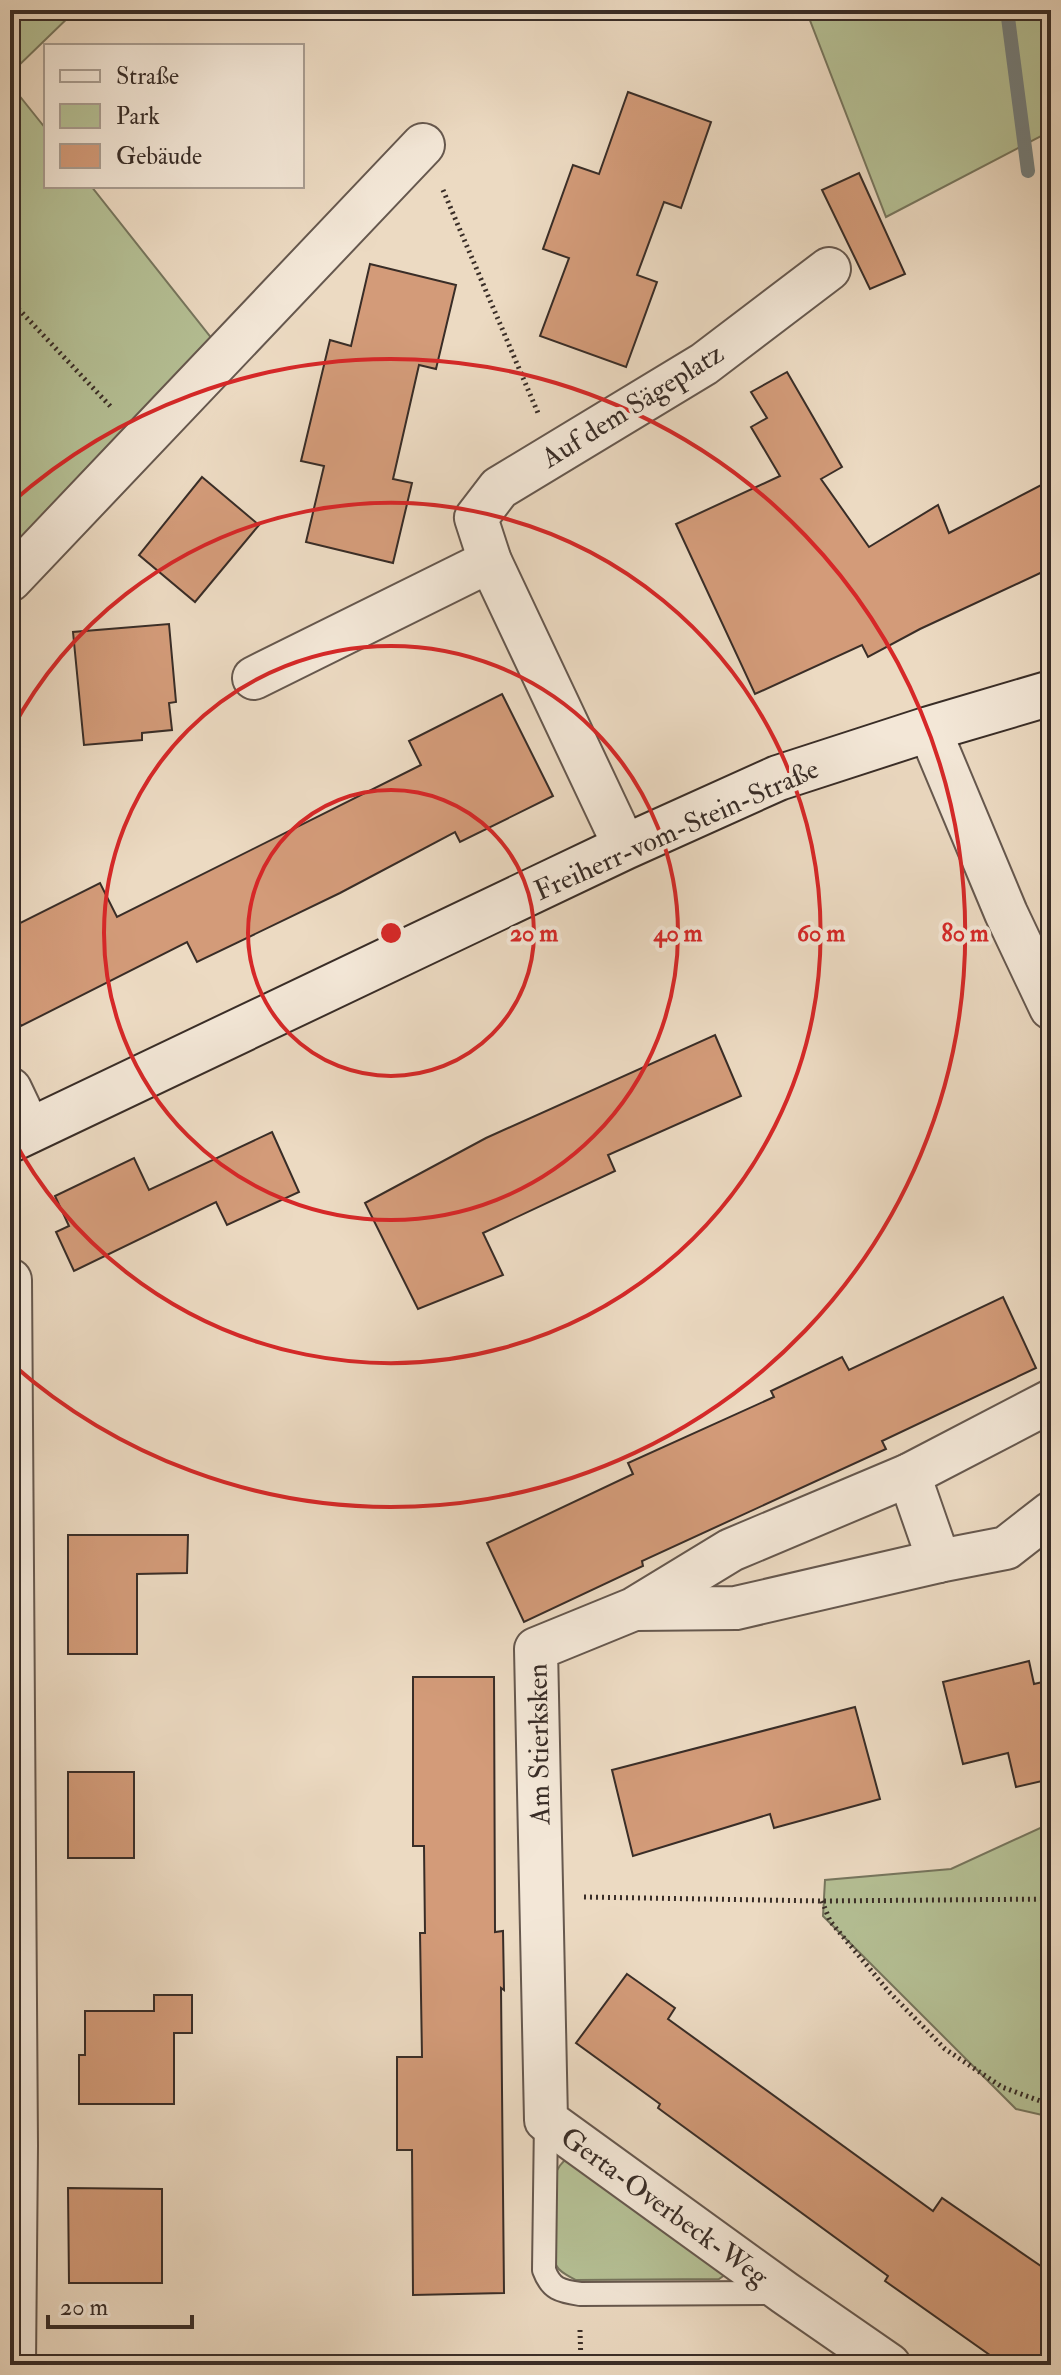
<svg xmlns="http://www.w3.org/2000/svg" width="1061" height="2375" font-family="'IM FELL Double Pica',serif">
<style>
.green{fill:#b5c095;stroke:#77765e;stroke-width:2}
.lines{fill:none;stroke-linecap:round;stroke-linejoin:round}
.stream{stroke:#748080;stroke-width:14}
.building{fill:#d39b79;stroke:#392d27;stroke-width:2}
.service-casing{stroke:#66584e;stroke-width:26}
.minor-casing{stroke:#66584e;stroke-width:46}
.secondary-casing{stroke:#392d27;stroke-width:48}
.path{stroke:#392d27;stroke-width:5;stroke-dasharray:2 4;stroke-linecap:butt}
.service{stroke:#f3e7d7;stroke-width:22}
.minor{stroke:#f3e7d7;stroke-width:42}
.secondary{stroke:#f3e7d7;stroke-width:44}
.ring{fill:none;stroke:#d62828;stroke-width:4}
.labels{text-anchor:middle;stroke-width:8;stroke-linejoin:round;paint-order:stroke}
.street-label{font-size:28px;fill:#392d27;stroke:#f3e7d7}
.centre{fill:#d62828;stroke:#f3e7d7;stroke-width:4}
.ring-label{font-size:24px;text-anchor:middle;font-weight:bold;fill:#d62828;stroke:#f3e7d7;stroke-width:8;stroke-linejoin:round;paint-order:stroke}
</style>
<rect width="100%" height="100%" fill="#ecdac2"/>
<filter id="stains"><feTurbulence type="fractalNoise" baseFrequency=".0025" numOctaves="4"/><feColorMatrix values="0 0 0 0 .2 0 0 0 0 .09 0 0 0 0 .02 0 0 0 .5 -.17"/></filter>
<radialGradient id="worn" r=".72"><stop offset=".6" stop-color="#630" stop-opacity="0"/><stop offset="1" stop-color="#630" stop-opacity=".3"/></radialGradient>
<g class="green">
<polygon points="10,10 76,10 10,74"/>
<polygon points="806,10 1051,10 1051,131 886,217"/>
<polygon points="10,84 46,129 46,186 91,186 220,349 10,563"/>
<polygon points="1051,1823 1051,2117 1016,2109 823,1916 825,1880 951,1869"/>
<path d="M569,2157L726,2274L719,2279L576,2280C569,2276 560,2273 556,2265C551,2251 552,2192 555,2176C557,2167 562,2162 569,2157Z"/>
</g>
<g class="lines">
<polyline class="stream" points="1007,10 1028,171"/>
</g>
<g class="building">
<polygon points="628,92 711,122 681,208 664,202 637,275 657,282 626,367 540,336 569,258 543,249 573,165 599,174"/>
<polygon points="859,173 905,274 870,289 822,190"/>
<polygon points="370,264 456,285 436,369 419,365 393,479 412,483 393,563 306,542 324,466 301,461 330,340 351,346"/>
<polygon points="787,372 842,467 821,479 869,547 938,505 949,533 1051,480 1051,568 920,629 868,657 862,645 755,694 676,524 780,476 751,427 767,418 751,392"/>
<polygon points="202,477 259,525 195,602 139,555"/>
<polygon points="169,624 176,702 169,703 172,730 142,733 142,740 84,745 73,632"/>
<polygon points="502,694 553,796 460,842 455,832 340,893 197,962 187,942 21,1026 10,1004 10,928 100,883 117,917 421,765 409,741"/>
<polygon points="715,1035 741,1096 608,1155 615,1171 483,1233 503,1275 418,1309 365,1203 486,1138"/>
<polygon points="272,1132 299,1192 227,1225 216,1202 74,1271 56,1232 69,1226 55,1196 134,1158 149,1190"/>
<polygon points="1003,1297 1036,1368 882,1441 886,1449 642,1561 643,1566 524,1622 487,1543 633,1474 628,1463 774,1397 771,1391 842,1357 849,1370"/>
<polygon points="68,1535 188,1535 187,1573 137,1574 137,1654 68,1654"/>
<polygon points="1029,1661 1034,1684 1051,1680 1051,1779 1016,1787 1008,1753 963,1764 943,1682"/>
<polygon points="413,1677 494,1677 495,1932 503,1931 504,1990 501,1988 504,2293 413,2295 412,2150 397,2150 397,2057 422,2057 420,1933 425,1933 424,1846 413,1846"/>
<polygon points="855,1707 880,1799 774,1828 770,1814 633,1856 612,1770"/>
<rect x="68" y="1772" width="66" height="86"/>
<polygon points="627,1974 675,2008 668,2019 933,2211 942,2198 1051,2273 1051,2365 1004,2365 885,2281 888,2276 658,2108 660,2104 576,2043"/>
<polygon points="154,1995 192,1995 192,2033 174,2033 174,2104 79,2104 79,2055 85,2055 85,2011 154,2011"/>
<polygon points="68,2188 162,2189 162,2283 69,2283"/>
</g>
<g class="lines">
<defs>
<path id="service" d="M546,2120L544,2270C551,2289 560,2291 580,2294L779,2293"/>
<g id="minor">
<polyline points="10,580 423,145"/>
<polyline points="254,678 490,561"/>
<polyline points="929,729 1006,913 1051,1008"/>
<polyline points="625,847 490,561 476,518 499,488 704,364 829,269"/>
<polyline points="10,1089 30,1131"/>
<polyline points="10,1280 16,2146 14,2365"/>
<polyline points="909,1475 939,1561"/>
<polyline points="635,1609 736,1608 939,1561 1006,1548 1051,1513"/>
<polyline points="889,2365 785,2293 546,2120 536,1649 634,1609 731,1550 909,1475 1051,1401"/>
</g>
<polyline id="secondary" points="10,1140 625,847 778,778 929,729 1051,693"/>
</defs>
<use href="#service" class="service-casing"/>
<use href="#minor" class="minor-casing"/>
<use href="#secondary" class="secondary-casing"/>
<g class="path">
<polyline points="443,190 538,413"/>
<polyline points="10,300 112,408"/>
<polyline points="584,1897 822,1901 1051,1899"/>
<polyline points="822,1901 830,1921 889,1992 945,2049 1002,2087 1051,2105"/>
<polyline points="580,2330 581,2365"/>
</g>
<use href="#service" class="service"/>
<use href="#minor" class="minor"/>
<use href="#secondary" class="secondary"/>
</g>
<g class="ring">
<circle cx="391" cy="933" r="143"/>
<circle cx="391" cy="933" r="287"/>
<path d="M11 731A430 430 0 1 1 11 1135"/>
<path d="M11 503A574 574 0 1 1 11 1363"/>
</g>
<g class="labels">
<g class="street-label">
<text transform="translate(632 405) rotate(-32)" y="10">Auf dem Sägeplatz</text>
<text transform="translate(676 829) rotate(-24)" y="10">Freiherr-vom-Stein-Straße</text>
<text transform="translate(538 1744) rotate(-91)" y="10">Am Stierksken</text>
<text transform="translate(665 2206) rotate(36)" y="10">Gerta-Overbeck-Weg</text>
</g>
</g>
<circle cx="391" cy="933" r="12" class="centre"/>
<g class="ring-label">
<text x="534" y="941">20 m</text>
<text x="678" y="941">40 m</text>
<text x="821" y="941">60 m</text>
<text x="965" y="941">80 m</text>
</g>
<rect width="1061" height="2375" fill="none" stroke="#ecdac2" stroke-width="40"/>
<rect x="12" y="12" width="1037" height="2351" fill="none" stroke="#392d27" stroke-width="4"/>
<rect x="20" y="20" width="1021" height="2335" fill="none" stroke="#392d27" stroke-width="2"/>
<rect x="44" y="44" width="260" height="144" fill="#f3e7d7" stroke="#a99d91" stroke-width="2"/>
<rect x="60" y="70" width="40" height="12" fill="#f3e7d7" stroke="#a99d91" stroke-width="2"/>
<text x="116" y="84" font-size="24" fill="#392d27">Straße</text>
<rect x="60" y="104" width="40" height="24" fill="#b5c095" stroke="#a99d91" stroke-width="2"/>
<text x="116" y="124" font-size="24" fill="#392d27">Park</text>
<rect x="60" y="144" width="40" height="24" fill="#d39b79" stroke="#a99d91" stroke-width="2"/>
<text x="116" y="164" font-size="24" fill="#392d27">Gebäude</text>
<path d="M48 2315v12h144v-12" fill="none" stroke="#392d27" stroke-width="4"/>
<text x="60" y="2315" font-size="24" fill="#392d27" stroke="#f3e7d7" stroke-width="6" paint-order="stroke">20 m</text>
<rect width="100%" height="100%" filter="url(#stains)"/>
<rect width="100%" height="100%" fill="url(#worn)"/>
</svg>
